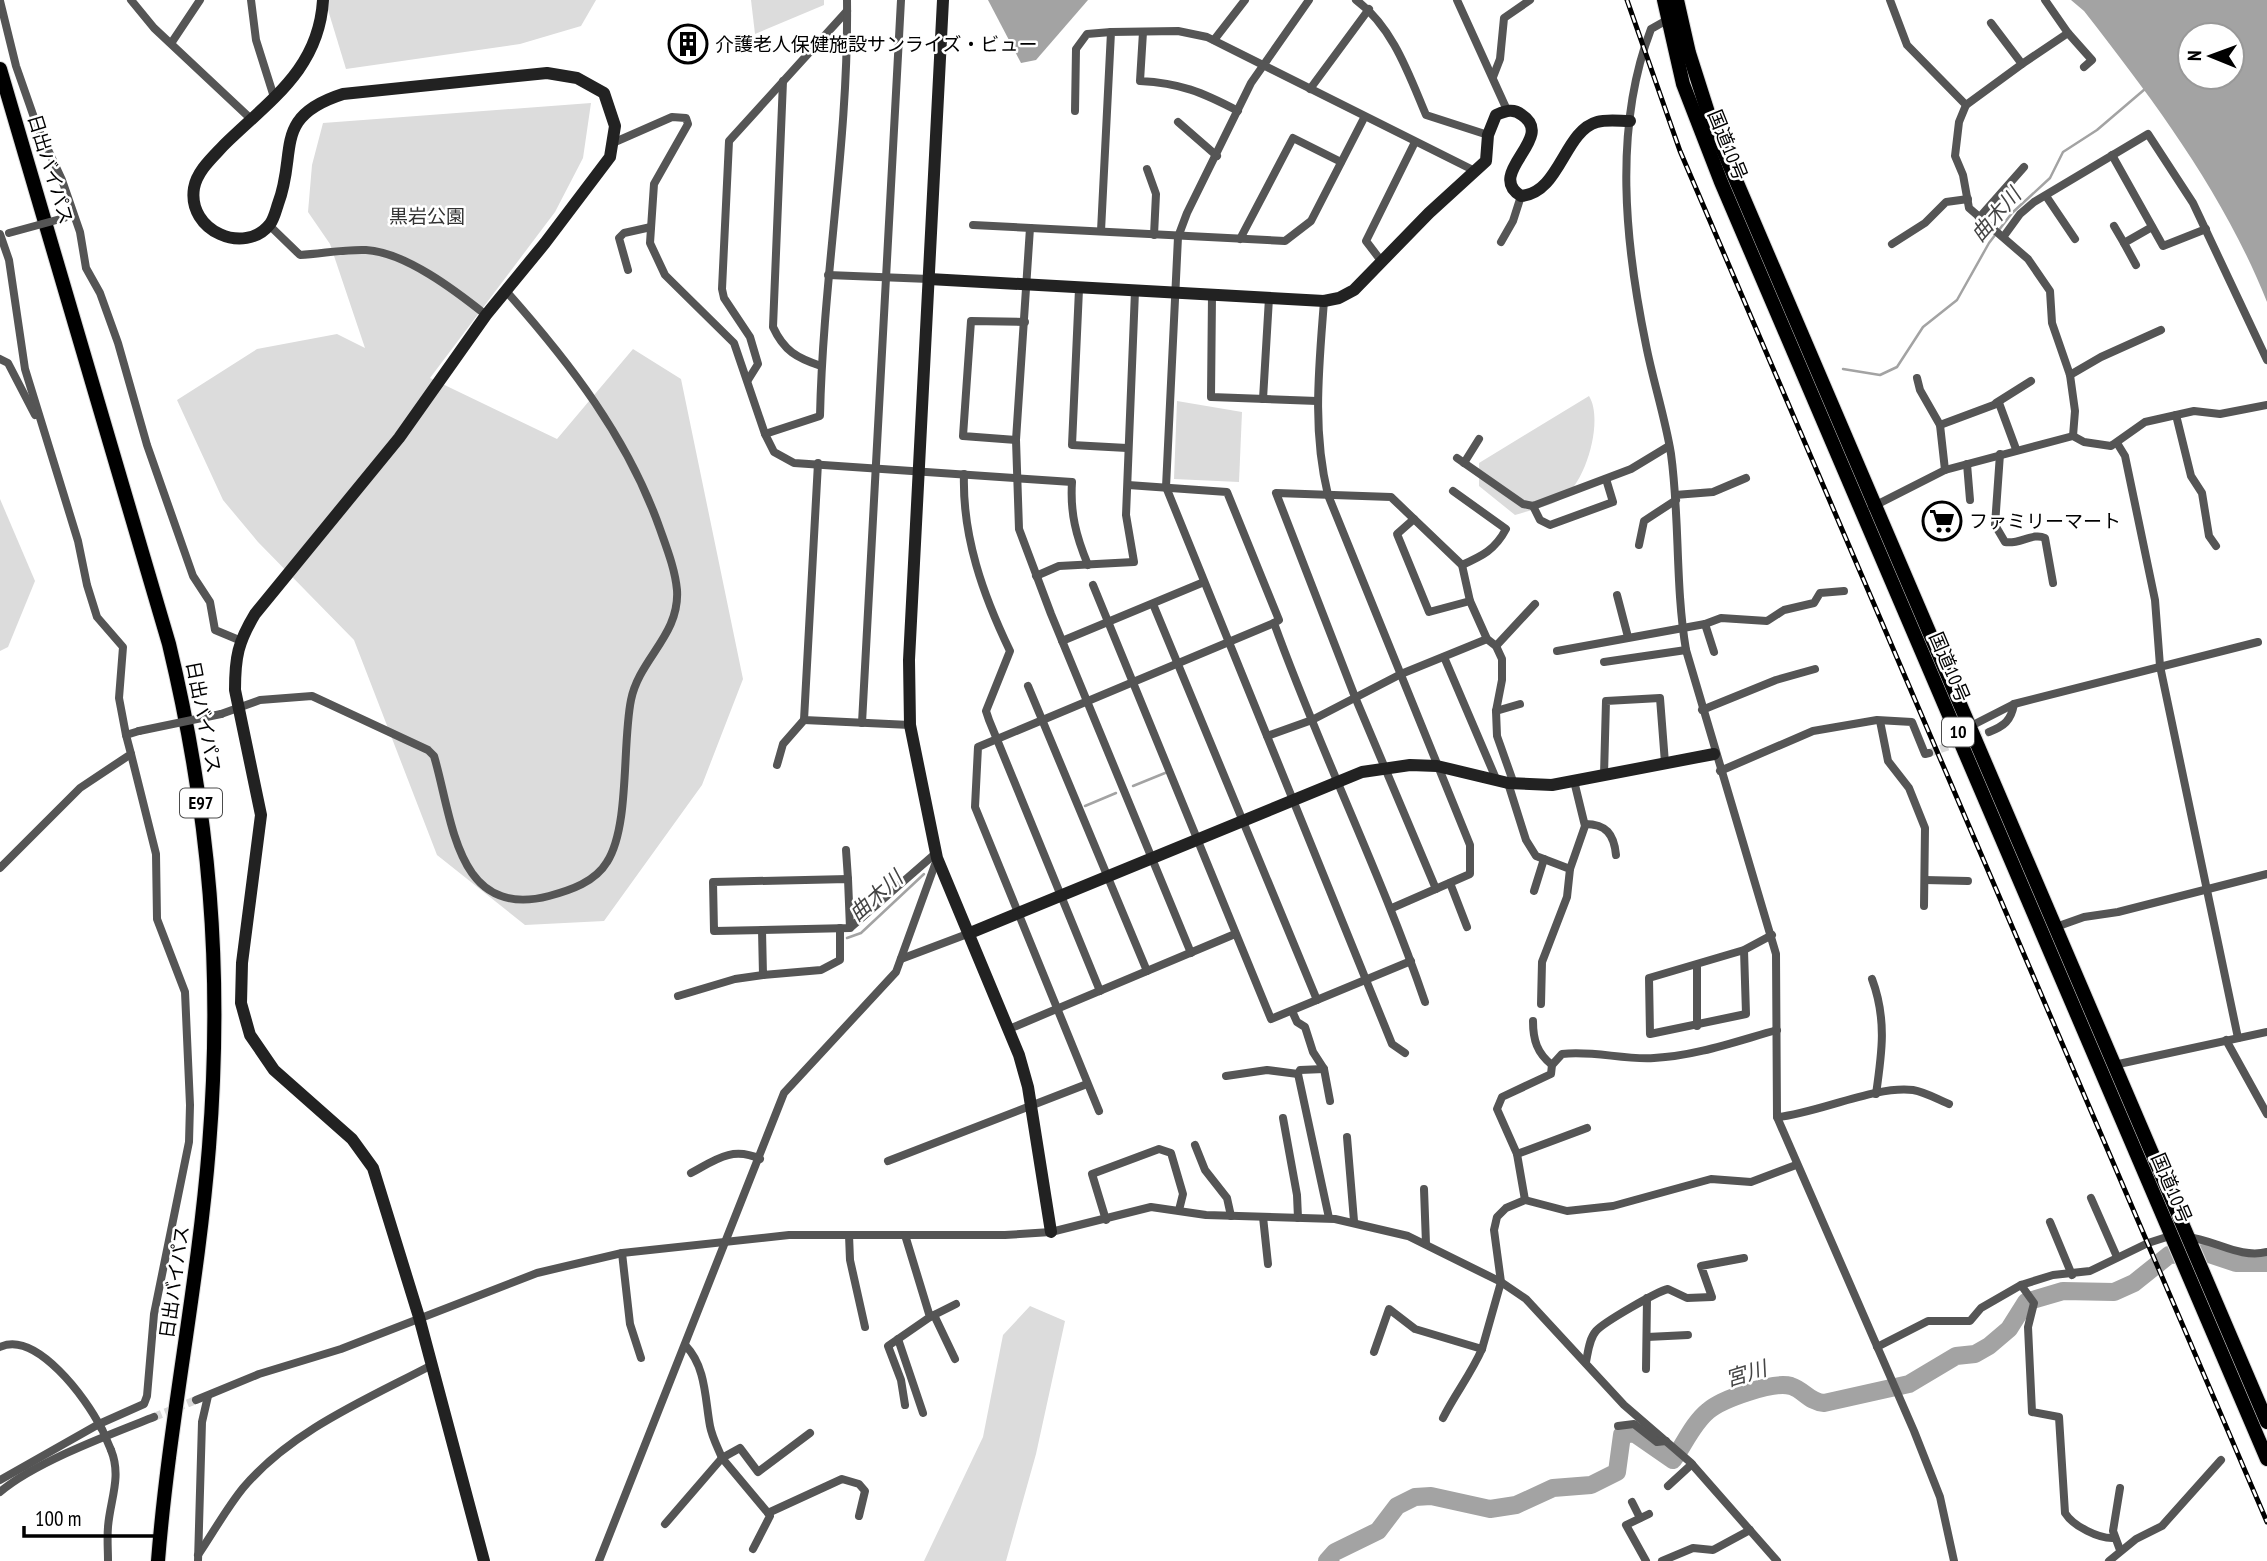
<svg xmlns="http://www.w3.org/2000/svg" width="2267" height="1561" font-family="'PT Sans Narrow','Noto Sans JP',sans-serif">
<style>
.green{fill:#dcdcdc}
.water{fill:#a3a3a3;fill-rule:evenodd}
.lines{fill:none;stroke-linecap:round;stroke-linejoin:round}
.stream{stroke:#a3a3a3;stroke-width:2.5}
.river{stroke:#a3a3a3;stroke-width:18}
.street-tunnel{stroke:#d9d9d9;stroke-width:8;stroke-dasharray:8 4;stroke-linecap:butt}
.highway-casing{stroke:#dbdbdb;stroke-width:16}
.street{stroke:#555;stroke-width:8}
.secondary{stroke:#222;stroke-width:12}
.highway{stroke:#000;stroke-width:14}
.rail-casing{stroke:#000;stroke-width:5}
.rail{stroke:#fff;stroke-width:2.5;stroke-dasharray:8;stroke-linecap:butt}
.street-bridge{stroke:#555;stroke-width:8}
.labels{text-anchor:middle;stroke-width:5;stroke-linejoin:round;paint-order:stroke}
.shield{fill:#fff;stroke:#4c4c4c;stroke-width:2}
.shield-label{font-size:18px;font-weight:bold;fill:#000}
.poi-label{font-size:19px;fill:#000;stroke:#fff;text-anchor:start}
.street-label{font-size:19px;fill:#000;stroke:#fff}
.park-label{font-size:19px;fill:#333;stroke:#fff}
.water-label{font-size:21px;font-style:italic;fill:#444;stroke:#fff}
</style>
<rect width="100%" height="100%" fill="#fff"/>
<g class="green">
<polygon points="325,0 596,0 581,26 520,44 346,69"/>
<polygon points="751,0 824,0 824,5 755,34"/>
<polygon points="591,103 583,158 555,212 430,378 557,439 633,349 681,379 743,679 702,785 604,921 525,925 437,855 354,640 258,542 223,500 177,400 257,349 337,334 365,348 330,244 308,212 312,165 323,123"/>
<path d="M1589,396C1604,420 1586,484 1561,499C1549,507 1529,510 1515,515L1479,486V463Z"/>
<polygon points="1177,401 1242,412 1239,482 1174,479"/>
<polygon points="0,499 35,581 8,647 0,651"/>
<polygon points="1030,1306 1065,1321 1036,1454 1006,1561 924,1561 983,1437 1003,1335"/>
</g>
<g class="water">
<polygon points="988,0 1088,0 1036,60 1021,63"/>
<path d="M2071,0H2267V302C2224,194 2155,102 2084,11ZM2232,35V77H2190V35Z"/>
</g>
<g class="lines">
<g class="stream">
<polyline points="1843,369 1880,375 1897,367 1923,327 1957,300 1989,243 2012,213 2050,178 2063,152 2097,130 2145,89"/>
<polyline points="1133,786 1165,773"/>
<polyline points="1085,806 1116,793"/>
<polyline points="847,938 861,933 924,874"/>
</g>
<path class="river" d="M1327,1561L1335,1552L1378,1531L1397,1506L1415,1497L1431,1496L1490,1509L1516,1505L1553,1488L1591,1485L1617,1472L1622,1435L1634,1433L1673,1460C1684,1445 1693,1423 1708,1411C1722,1399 1773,1381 1791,1386C1804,1390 1809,1402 1824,1403L1909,1384L1956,1356L1975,1354L1989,1346L2009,1329L2026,1302L2063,1291L2114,1292L2134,1283L2169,1255L2206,1253L2236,1263H2267"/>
<g class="street-tunnel">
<polyline points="1929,753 1989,732"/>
<polyline points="154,1417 196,1400"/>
</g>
<defs>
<g id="highway">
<polyline points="1664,0 1683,84 1721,182 2267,1459"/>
<polyline points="1677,0 1689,53 1711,122 2267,1422"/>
<path d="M0,69L169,644C210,815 223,971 209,1147C198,1286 169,1422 158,1561"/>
</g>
</defs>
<use href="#highway" class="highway-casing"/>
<g class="street">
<polyline points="131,0 154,28 251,119"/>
<polyline points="251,0 256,40 274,97"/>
<polyline points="1309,0 1251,83 1187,213 1178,237 1166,487 1392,1044 1405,1053"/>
<path d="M1356,0C1393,27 1409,75 1426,115L1488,135"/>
<polyline points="1457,0 1507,110"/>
<polyline points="1890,0 1907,45 1966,105 1959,122 1955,156 1963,175 1969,208 2028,259 2050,291 2052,323 2070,375 2075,411 2073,436"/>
<polyline points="0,1 16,66 37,126 62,180 80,232 86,268 100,293 118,343 147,445 193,576 210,602 215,630 239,640"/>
<path d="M1667,20L1651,29C1613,128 1625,243 1646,345C1653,381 1665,417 1671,454C1680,519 1675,585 1686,650L1776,954L1777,1117L1914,1431L1940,1497L1954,1561"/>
<path d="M1143,32L1140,81C1180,83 1202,92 1238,111"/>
<polyline points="2068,33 2092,60 2084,67"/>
<polyline points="1214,40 1245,0"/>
<polyline points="172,42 200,0"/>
<polyline points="2022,64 2068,33 2045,0"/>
<polyline points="1493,77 1500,59 1504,18 1530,0"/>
<path d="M783,81L773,327C784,351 797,358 821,366"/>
<polyline points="1310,89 1369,9"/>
<polyline points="1966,105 2022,64 1991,23"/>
<polyline points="1075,111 1076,49 1087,34 1111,32"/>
<polyline points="1178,122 1217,156"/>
<path d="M615,142L672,117L686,118L688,124L654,184L650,243L665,275L734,343L765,434L774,452L794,463L1072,482C1070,513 1076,536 1088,565"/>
<polyline points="2112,155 2163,246 2206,229"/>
<polyline points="1147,169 1156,194 1154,235"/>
<polyline points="2046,196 2075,239"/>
<polyline points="1979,218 2024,167"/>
<path d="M269,225L300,255C321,254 345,249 366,250C405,252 456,291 486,315"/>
<polyline points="973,225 1285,241 1311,221 1364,118"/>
<polyline points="2114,226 2124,243"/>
<polyline points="1030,228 1016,440 1019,529 1051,614 1191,953"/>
<polyline points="1101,231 1111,32 1178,31 1207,37 1475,171"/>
<polyline points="0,234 9,260 25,369 78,541 87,585 97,617 123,647 119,698 126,735"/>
<polyline points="2004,236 2020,214 2034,202 2148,134 2193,203 2267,360"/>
<polyline points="1240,239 1293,138 1341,162"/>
<polyline points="1501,242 1513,221 1521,196"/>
<polyline points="1892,244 1925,223 1946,202 1968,199"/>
<polyline points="1382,262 1366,241 1415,142"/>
<polyline points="2136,265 2124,243 2152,227"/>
<polyline points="628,270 619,238 624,233 651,227"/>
<polyline points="828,275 929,279"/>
<polyline points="1079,289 1072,445 1127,448"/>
<polyline points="1212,295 1211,397 1317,401"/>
<path d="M1324,301C1319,367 1312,430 1328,495L1470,845V874L1392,908"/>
<polyline points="0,359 8,363 35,415"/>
<polyline points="2070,375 2101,357 2161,330"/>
<polyline points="1917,378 1920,390 1940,425 1945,470"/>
<polyline points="748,380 758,364 750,337 724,298 722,289 729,141 847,11"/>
<polyline points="1263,399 1269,298"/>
<polyline points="1996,403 2031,381"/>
<polyline points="2176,415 2191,476 2202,493 2209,536 2216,546"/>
<polyline points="1940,425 1999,403 2016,449"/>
<path d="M765,434L820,416C823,277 849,139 847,0"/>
<polyline points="1016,440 963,436 971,321 1025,322"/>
<polyline points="2117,443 2125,456 2155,600 2160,666 2238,1038"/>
<path d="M2000,454L1995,525L2005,542C2019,545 2033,532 2045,538L2053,583"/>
<polyline points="1457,458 1523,504 1533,506 1631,469 1669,446"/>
<polyline points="818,463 804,720 910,725"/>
<polyline points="1464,463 1479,439"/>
<polyline points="1967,464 1970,500"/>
<path d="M964,474C962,536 983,595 1010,651L986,711L989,720L1100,991"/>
<path d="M1128,485L1227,492L1279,620L1274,623C1320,751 1381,873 1425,1002"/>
<path d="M1453,491L1506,529C1495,550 1482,556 1462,565"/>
<polyline points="1675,495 1713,492 1746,478"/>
<polyline points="1533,506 1540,520 1550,525 1613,502 1606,479"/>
<polyline points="1872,507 1945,470 2073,436 2084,442 2111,446 2145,422 2194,411 2220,414 2267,405"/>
<polyline points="1414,519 1397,534 1429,612 1470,601"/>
<polyline points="1639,545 1644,521 1676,500"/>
<polyline points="1036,576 1059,566 1134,562 1126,515 1135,291"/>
<polyline points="1093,585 1271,1019 1411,961"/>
<polyline points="1617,595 1628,637"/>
<polyline points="1153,604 1317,1000"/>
<polyline points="1705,624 1721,618 1767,621 1784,610 1814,603 1820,593 1844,591"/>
<polyline points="1062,641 1204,582"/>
<polyline points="1496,646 1535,604"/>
<polyline points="1557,651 1705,624 1714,652"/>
<polyline points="1444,657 1497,781"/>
<polyline points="1604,662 1686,650"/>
<polyline points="1028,686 1147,971"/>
<polyline points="1702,710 1776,680 1815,669"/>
<polyline points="1496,711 1520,704"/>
<path d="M221,714L260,700L312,696L428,750L434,756C453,820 456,920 549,896C571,890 595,882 607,862C630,826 622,744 631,700C639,659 680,635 677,590C675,569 667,549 660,529C628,438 570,363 506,291"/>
<polyline points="1880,721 1888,761 1909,788 1925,828 1924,906"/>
<polyline points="862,723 901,0"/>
<polyline points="1967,728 2014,704 2258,642"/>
<path d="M1989,732C2004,726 2011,721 2014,704"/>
<polyline points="1267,736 1312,720 1401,674 1487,639"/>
<polyline points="777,765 783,744 804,720"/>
<polyline points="1720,771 1813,731 1877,720 1912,722 1925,754 1929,753"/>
<polyline points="1604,775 1606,701 1660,698 1665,763"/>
<polyline points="1508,783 1526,840 1536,856 1570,869 1567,897 1542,962 1541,1004"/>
<path d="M1585,824C1606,824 1614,834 1616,855"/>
<polyline points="846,850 848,879"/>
<polyline points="0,868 80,788 131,754 126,735 139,731"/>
<polyline points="1570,869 1585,826 1574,781"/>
<polyline points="1925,880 1968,881"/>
<polyline points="1450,883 1467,927"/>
<polyline points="1436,889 1355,697 1276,493 1391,497 1462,565 1470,601 1487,639 1496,646 1502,659 1502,680 1496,711 1497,736 1514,784"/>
<polyline points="1534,891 1544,859"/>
<polyline points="850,928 848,879 713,882 714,931 850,928 936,853"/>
<polyline points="2053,928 2084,917 2118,912 2267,874"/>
<polyline points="762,930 763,975 821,970 840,960 840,928"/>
<polyline points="1744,950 1746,1014 1650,1034 1649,978 1744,950 1772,935"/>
<polyline points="901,959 970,933"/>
<polyline points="1697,966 1697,1026"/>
<path d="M1872,979C1887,1019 1882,1053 1876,1094"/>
<polyline points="678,996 735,979 763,975"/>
<polyline points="1292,1011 1297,1022 1305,1027 1313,1052 1324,1069 1330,1101"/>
<path d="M1533,1021C1533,1040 1537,1053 1552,1065"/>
<polyline points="1009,1029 1235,934"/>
<polyline points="2226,1040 2267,1114"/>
<polyline points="2114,1065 2267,1032"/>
<polyline points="1324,1069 1300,1070 1298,1074 1329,1218"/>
<polyline points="1226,1076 1267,1070 1298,1074"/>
<polyline points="1099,1111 975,807 978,747 1274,623"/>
<path d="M1777,1117C1815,1114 1876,1085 1913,1090C1925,1092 1937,1099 1949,1104"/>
<polyline points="1283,1118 1297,1195 1298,1218"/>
<polyline points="1347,1137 1354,1221"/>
<polyline points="1195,1145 1205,1170 1227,1198 1231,1216"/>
<polyline points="1517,1154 1587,1128"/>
<polyline points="888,1161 1087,1084"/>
<path d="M691,1173C715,1160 732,1146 760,1159"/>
<polyline points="1424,1189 1426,1244"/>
<polyline points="2091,1198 2117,1257"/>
<path d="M1525,1200L1517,1154L1497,1109L1502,1097L1551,1074L1552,1065L1562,1054C1592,1050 1623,1060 1654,1058C1696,1056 1737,1041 1777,1030"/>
<polyline points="1263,1217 1268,1264"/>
<polyline points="1106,1220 1092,1174 1159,1149 1171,1153 1183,1194 1179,1210"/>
<polyline points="2050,1222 2072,1275"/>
<polyline points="849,1235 850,1260 865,1327"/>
<path d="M2186,1237C2214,1239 2239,1259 2267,1252"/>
<polyline points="622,1253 630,1324 641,1358"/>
<path d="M2021,1285L2034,1303L2028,1327L2032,1412L2059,1417L2065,1513C2073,1526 2099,1539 2114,1538"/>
<polyline points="934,1315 955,1359"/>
<polyline points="930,1317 956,1304"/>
<polyline points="1647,1337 1688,1335"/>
<polyline points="898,1339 923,1413"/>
<path d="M686,1346C706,1367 705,1399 710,1426C712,1437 718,1448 722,1458L740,1448L758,1472L810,1433"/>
<path d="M0,1347C36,1330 87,1399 101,1428"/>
<polyline points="1877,1347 1928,1321 1970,1321 1981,1308 2021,1285 2053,1275 2090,1271 2148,1243 2173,1235"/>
<polyline points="1374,1352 1389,1309 1415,1329 1482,1349 1501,1282 1494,1230 1497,1217 1506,1208 1525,1200 1567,1211 1613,1206 1711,1179 1751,1182 1796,1165"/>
<path d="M1586,1362C1588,1352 1589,1339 1596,1331C1604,1322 1656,1292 1668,1289L1687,1298L1712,1297L1701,1266L1744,1258"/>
<polyline points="1646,1369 1647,1298"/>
<polyline points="196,1400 259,1374 341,1349 537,1273 622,1253 789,1235 1005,1235 1051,1232 1151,1207 1206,1215 1335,1219 1408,1236 1501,1282 1526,1299 1624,1405 1690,1462 1777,1561"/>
<polyline points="905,1405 901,1380 888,1346 930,1317 905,1235"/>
<path d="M1443,1418C1455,1394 1471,1374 1482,1349"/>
<polyline points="1618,1426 1634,1424 1657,1442 1666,1441"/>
<polyline points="0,1480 99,1424 144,1404 147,1396 154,1314 189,1142 190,1105 185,992 157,919 156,854 131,754"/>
<polyline points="1668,1486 1692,1464"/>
<path d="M0,1492C35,1462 111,1434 154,1417"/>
<polyline points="1632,1502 1640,1518"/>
<polyline points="665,1524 722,1458 768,1513 842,1479 859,1484 865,1491 859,1516"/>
<polyline points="753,1549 770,1516 768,1513"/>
<polyline points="2120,1550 2113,1531 2120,1488"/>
<path d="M198,1555C213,1533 226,1509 243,1488C291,1431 365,1400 430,1366"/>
<path d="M108,1561C108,1550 107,1538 108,1527C110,1500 122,1477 111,1450"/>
<polyline points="198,1561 202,1422 208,1396"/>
<polyline points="599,1561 784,1093 896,972 937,859"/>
<polyline points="1646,1561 1626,1525 1649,1514"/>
<polyline points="1662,1561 1693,1548 1713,1550 1750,1530"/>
<polyline points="2109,1561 2136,1539 2162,1526 2221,1460"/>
</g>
<g class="secondary">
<path d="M323,0C319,69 270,100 224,145C212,158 197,171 194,188C187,231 245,256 270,224C274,219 276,210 278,204C298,152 271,117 343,94L547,73L577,78L604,93L615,126L610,157L545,243L486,315L399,438L255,614C238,642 235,657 235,690L261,815L242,963L241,1003L250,1035L274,1070L352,1139L373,1168L419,1317L484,1561"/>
<polyline points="943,0 909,660 910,725 937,858 1019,1055 1028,1087 1051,1232"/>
<path d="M929,279L1324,301L1339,298L1354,290L1429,213L1486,161L1488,135L1496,115C1506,111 1513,108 1522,115C1557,138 1484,173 1521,196C1560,193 1564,131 1597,122C1607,119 1620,121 1630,121"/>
<polyline points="970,933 1362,772 1410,765 1437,766 1508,783 1552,785 1714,754"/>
</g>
<use href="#highway" class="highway"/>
<defs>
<polyline id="rail" points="1627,0 1680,151 2267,1522"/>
</defs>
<use href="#rail" class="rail-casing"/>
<use href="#rail" class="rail"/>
<g class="street-bridge">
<polyline points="9,233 64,218"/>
<polyline points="139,731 221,714"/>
<polyline points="102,1429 111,1450"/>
</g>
</g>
<defs>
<symbol id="building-ring" viewBox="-11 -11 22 22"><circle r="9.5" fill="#fff" stroke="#000" stroke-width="1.5"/><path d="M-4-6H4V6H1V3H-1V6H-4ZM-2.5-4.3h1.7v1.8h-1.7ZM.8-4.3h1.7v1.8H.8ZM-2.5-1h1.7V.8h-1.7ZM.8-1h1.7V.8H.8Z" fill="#000"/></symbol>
<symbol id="supermarket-ring" viewBox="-11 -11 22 22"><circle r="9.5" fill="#fff" stroke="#000" stroke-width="1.5"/><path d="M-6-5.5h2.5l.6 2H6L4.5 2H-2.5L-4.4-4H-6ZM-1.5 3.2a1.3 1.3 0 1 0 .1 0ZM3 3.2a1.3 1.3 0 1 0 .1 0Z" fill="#000"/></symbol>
</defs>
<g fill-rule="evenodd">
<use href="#building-ring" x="666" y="22" width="44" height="44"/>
<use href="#supermarket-ring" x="1920" y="499" width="44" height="44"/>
</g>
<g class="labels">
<g class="shield">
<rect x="1942" y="717.5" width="32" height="29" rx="5"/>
<rect x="180" y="788.5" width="42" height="29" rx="5"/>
</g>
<g class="shield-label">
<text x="1958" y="738">10</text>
<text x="201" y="809">E97</text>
</g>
<g class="poi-label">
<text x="715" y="51">介護老人保健施設サンライズ・ビュー</text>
<text x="1969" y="528">ファミリーマート</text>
</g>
<g class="street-label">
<text transform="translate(1728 145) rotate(68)" y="7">国道10号</text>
<text transform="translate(51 169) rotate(73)" y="7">日出バイパス</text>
<text transform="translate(1950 667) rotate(67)" y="7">国道10号</text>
<text transform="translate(204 717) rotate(79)" y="7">日出バイパス</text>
<text transform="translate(2172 1188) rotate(67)" y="7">国道10号</text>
<text transform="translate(174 1282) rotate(-82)" y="7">日出バイパス</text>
</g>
<g class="park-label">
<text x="427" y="223">黒岩公園</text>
</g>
<g class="water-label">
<text transform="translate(1996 215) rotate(-49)" y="7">曲木川</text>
<text transform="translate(876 896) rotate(-42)" y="7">曲木川</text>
<text transform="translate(1746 1374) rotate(-17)" y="7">宮川</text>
</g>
</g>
<g transform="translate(2211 56) rotate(271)"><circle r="33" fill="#ffffff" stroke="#999999" stroke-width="2"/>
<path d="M0-5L12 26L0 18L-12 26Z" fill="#000000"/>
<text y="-10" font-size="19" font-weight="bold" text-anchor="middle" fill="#000000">N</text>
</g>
<path d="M24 1526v10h140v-10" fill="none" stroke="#000000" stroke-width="3.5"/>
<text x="35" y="1526" font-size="21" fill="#000000" stroke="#ffffff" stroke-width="5" paint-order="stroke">100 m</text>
</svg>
